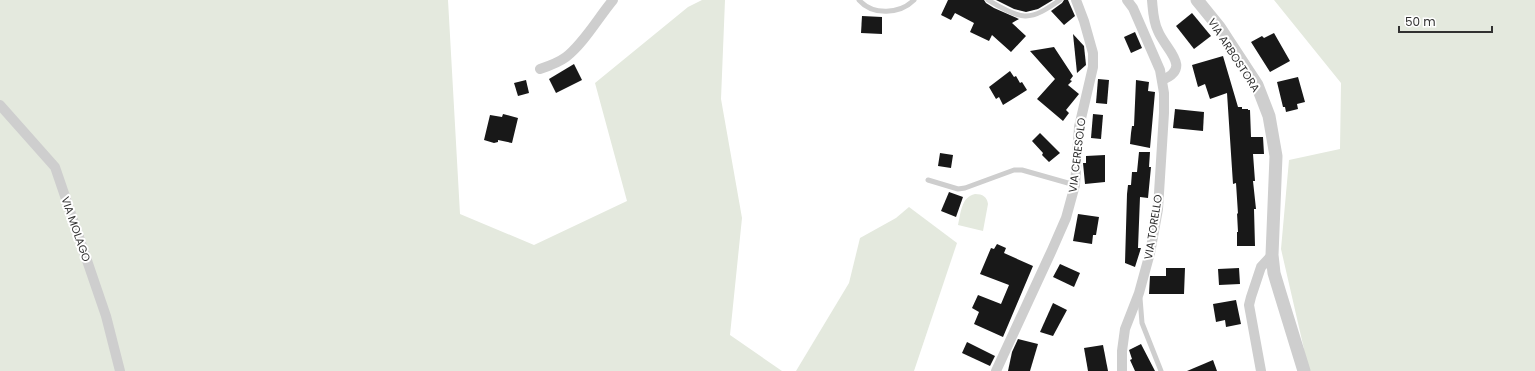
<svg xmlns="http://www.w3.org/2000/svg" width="1535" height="371" font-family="Poppins,sans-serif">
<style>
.green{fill:#e4e9de}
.building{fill:#181818}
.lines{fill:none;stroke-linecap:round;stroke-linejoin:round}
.service{stroke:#cecece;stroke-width:5}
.minor{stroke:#cecece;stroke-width:10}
.tertiary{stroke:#cecece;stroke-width:13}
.labels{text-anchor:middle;stroke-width:4;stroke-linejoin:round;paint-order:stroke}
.street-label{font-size:11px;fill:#313131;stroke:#fff}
</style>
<rect width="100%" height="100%" fill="#fff"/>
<g class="green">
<polygon points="0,0 448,0 460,214 534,245 627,201 595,83 688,7 702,0 725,0 721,99 742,218 730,335 782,371 0,371"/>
<polygon points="1274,0 1535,0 1535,371 1305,371 1304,349 1281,249 1289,160 1340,149 1341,83"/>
<path d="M975,194C983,194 987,197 988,204L983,231L958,225C961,213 961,197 975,194Z"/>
<polygon points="909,207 957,243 914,371 796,371 849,283 860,238 896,218"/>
</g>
<g class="building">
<polygon points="948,0 984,0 986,3 994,8 1019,19 1012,23 1026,36 1011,52 992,35 989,41 970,32 974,23 955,13 951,20 941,15"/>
<polygon points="996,0 1053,0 1038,9 1026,12 1014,9"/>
<polygon points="1064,0 1068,0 1075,16 1064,25 1051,11 1062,3"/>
<polygon points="1192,13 1211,36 1194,49 1176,26"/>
<polygon points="862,16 882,17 882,34 861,33"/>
<polygon points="1135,32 1142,48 1131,53 1124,37"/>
<polygon points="1274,33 1290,61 1270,72 1251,42 1262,36 1264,38"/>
<polygon points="1073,34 1084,46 1086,65 1077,73"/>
<polygon points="1054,47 1073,76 1070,80 1072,81 1068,85 1079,94 1066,110 1069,113 1063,121 1037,99 1055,79 1030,51"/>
<polygon points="1223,56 1238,107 1242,107 1242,109 1248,109 1248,110 1250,110 1251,137 1263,137 1264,154 1253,154 1255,181 1253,181 1256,209 1254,209 1255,246 1237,246 1237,232 1238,232 1237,213 1238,214 1236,183 1233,184 1227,93 1210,99 1205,84 1198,87 1192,65"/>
<polygon points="574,64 582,80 556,93 549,79"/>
<polygon points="1010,71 1014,77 1016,76 1020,83 1022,82 1027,90 1003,105 999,97 996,99 989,87"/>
<polygon points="1298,77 1305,102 1297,104 1298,109 1286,112 1285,107 1283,107 1277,82"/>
<polygon points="1098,79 1109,80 1107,104 1096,103"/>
<polygon points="526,80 529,93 518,96 514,83"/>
<polygon points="1136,80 1149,82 1148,91 1155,92 1150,148 1130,144 1131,133 1132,126 1134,126"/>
<polygon points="1175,109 1204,112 1203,131 1173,128"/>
<polygon points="503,114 518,118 512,143 498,140 498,142 494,143 484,140 490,115 502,117"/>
<polygon points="1093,114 1103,115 1101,139 1091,138"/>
<polygon points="1040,133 1060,153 1049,162 1042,155 1043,153 1032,141"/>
<polygon points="1139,152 1150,152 1149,167 1151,167 1148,198 1140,197 1138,248 1141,248 1135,267 1125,263 1127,194 1128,185 1131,185 1132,172 1137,172"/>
<polygon points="940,153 953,155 951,168 938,166"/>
<polygon points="1105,155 1105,182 1085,184 1083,163 1086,163 1086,156"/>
<polygon points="949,192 963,197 956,217 941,211"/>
<polygon points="1078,214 1099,217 1096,235 1093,235 1092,244 1073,241"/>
<polygon points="997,244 1006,248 1004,253 1033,266 1003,337 974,324 979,312 972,308 978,295 1001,304 1009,285 980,274 991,248 994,249"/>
<polygon points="1060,264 1080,273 1074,287 1053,277"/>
<polygon points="1166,268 1185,268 1184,294 1149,294 1150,276 1166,276"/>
<polygon points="1239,268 1240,284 1219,285 1218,269"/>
<polygon points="1236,300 1241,324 1226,327 1225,320 1216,322 1213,304"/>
<polygon points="1053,303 1067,310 1053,336 1040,332"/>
<polygon points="1018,339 1038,344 1030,371 1008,371 1012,352"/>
<polygon points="967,342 995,356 990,366 962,353"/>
<polygon points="1141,344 1155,371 1135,371 1130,360 1132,359 1129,350"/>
<polygon points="1103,345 1108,371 1088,371 1084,348"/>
<polygon points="1213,360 1217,371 1187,371"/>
</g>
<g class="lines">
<g class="service">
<path d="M859,0C873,16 900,14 914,0"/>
<path d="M988,0C996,5 1017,17 1026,16C1038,16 1051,6 1060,0"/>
<polyline points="928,180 958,189 965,188 1014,170 1022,170 1075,185"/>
<polyline points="1140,298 1142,323 1161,371"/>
</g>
<g class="minor">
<path d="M1152,0C1153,10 1153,21 1158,31C1165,49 1193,68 1162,80"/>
<path d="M540,69C549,66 558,63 566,57C584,43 598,18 613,0"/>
<polyline points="0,105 55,167 106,316 120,371"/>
<polyline points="996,371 1052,250 1066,218 1075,185 1079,127 1093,67 1093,53 1084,21 1076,0"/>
<polyline points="1122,371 1122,351 1125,329 1139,293 1150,253 1158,209 1164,113 1164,93 1160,70 1133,8 1127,0"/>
<polyline points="1261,371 1249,305 1251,297 1261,267 1272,255"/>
</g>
<polyline class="tertiary" points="1197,0 1219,27 1257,85 1269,116 1276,156 1272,255 1274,273 1280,293 1304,371"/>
</g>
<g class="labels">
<g class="street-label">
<text transform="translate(1234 55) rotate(57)" y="4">VIA ARBOSTORA</text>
<text transform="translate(1077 155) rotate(-83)" y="4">VIA CERESOLO</text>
<text transform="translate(1153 227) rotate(-81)" y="4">VIA TORELLO</text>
<text transform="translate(76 229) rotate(71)" y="4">VIA MOLAGO</text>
</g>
</g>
<path d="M1399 26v6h93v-6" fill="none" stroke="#313131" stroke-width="2"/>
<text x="1405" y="26" font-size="12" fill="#313131" stroke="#ffffff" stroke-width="3" paint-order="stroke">50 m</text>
</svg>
